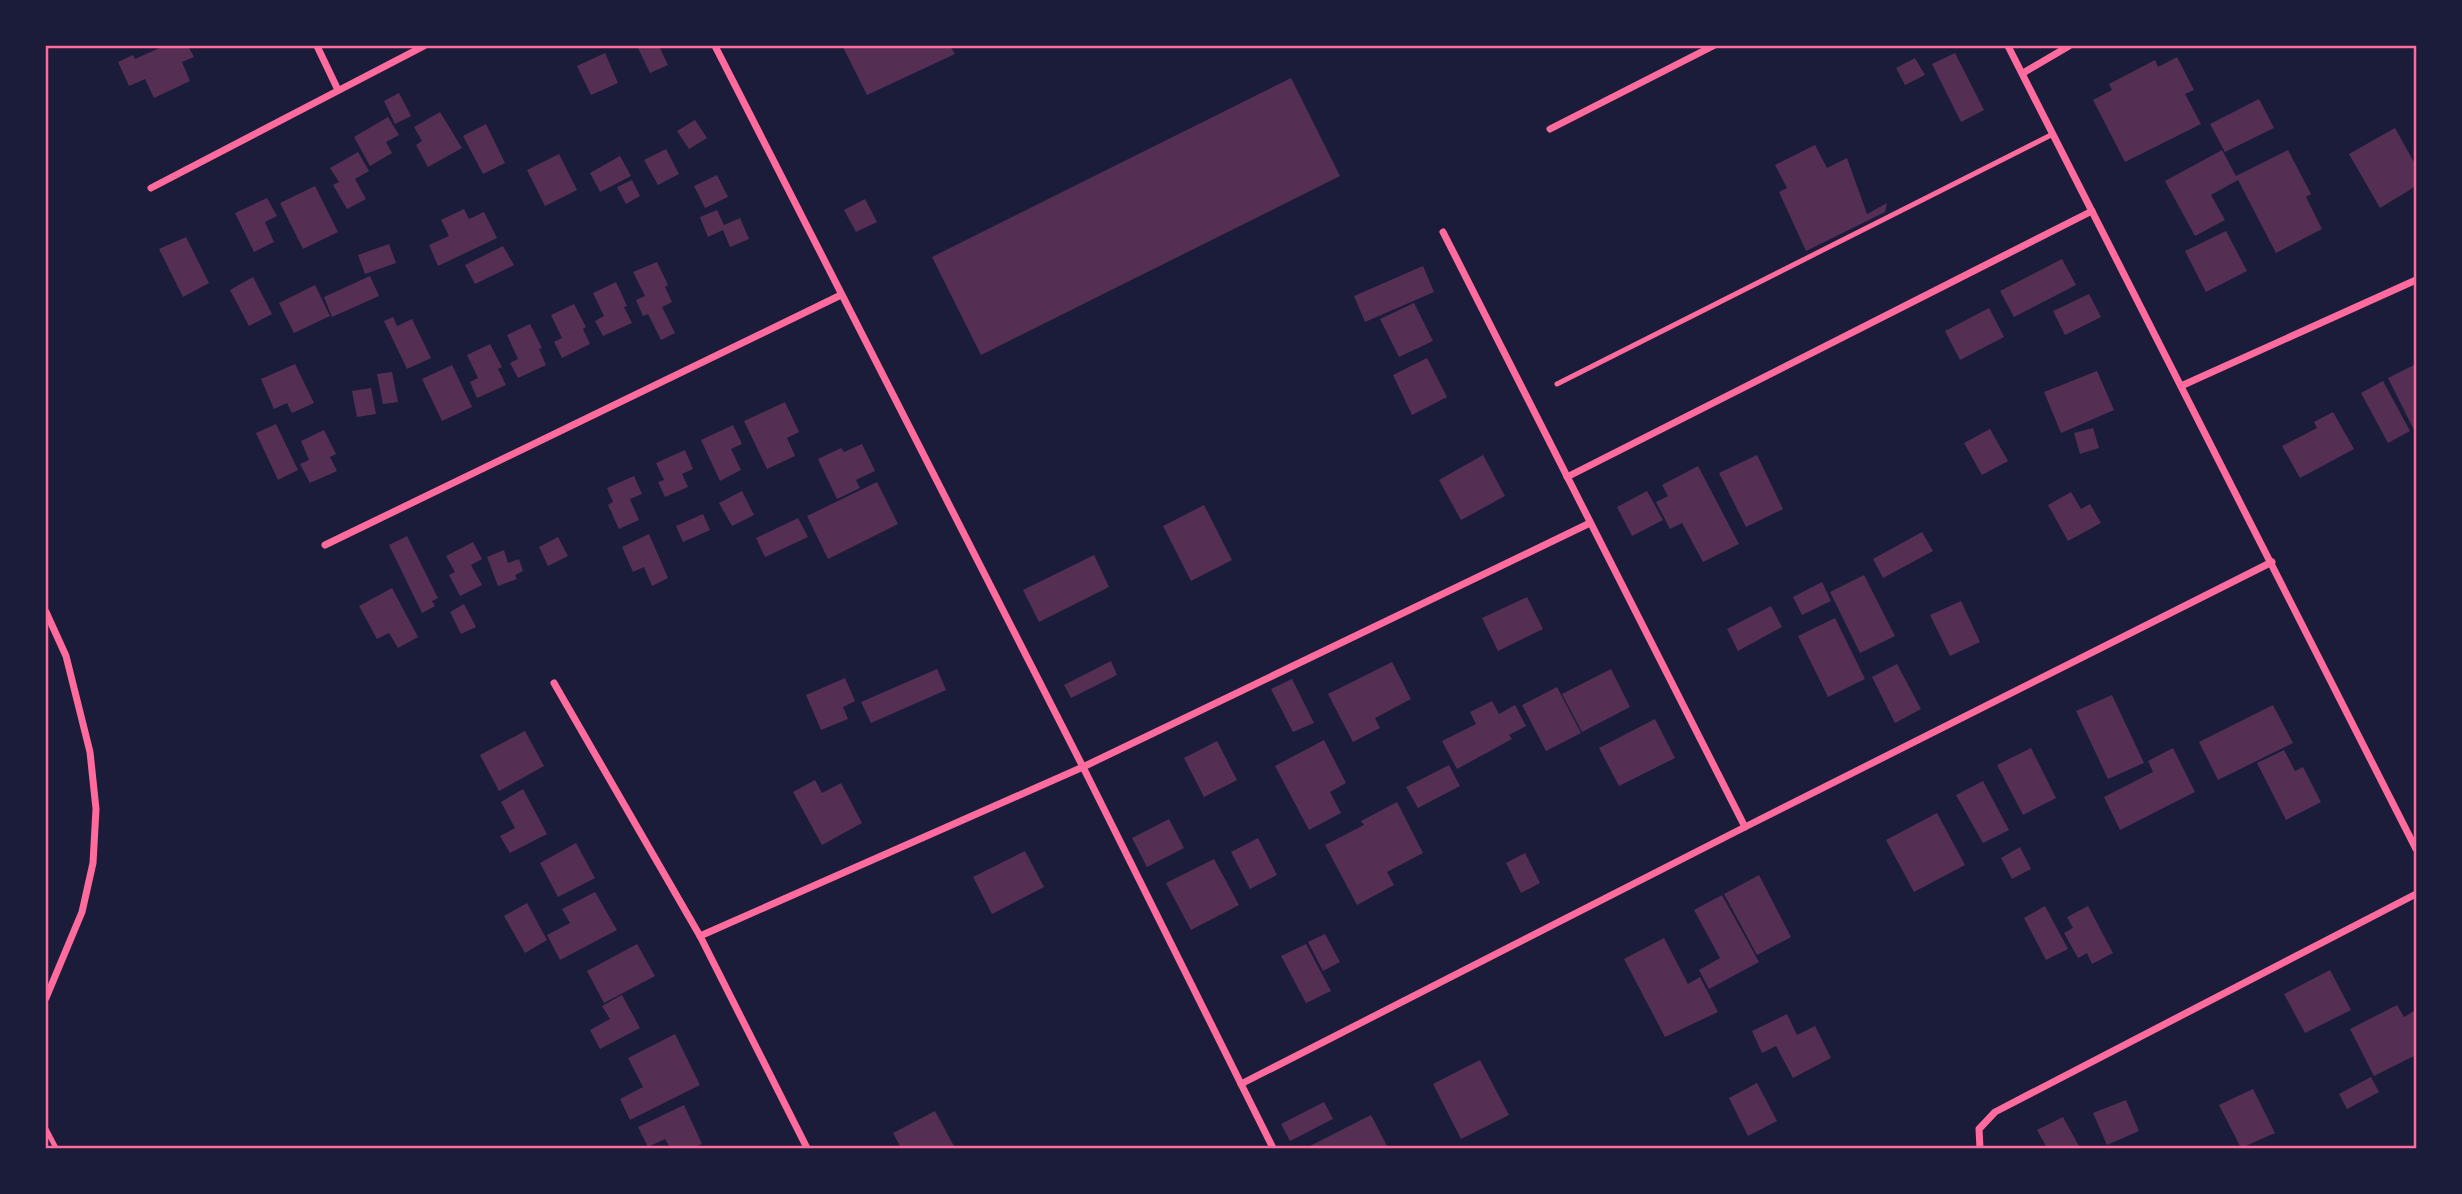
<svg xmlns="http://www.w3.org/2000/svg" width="2462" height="1194" font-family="Cabin,sans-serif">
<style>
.building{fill:#542f53}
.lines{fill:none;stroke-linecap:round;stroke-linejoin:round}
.service{stroke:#ff6b9d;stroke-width:5}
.minor{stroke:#ff6b9d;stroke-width:7}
.neatline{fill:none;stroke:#ff6b9d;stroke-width:2.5}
</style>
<rect width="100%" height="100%" fill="#1b1b3a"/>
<g class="building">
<polygon points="164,46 188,46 194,57 182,62 190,81 154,98 145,79 129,86 118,62 133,55 135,59"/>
<polygon points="637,46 659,46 668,65 650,73"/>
<polygon points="847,46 950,46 955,54 867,95 843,47"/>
<polygon points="605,53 618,83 591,95 577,66"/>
<polygon points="1955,53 1984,110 1961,122 1932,64"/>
<polygon points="2177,57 2194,90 2185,94 2201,124 2125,162 2093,100 2112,90 2109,84 2155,60 2158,67"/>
<polygon points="1915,58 1925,75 1905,85 1896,68"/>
<polygon points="1291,78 1340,176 981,355 932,257"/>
<polygon points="399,93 411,116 395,124 384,101"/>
<polygon points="2259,99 2274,128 2225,152 2210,124"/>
<polygon points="440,112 462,148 428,167 416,145 422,141 414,127"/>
<polygon points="388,117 399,135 386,142 392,153 370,166 354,137"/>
<polygon points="695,120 707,138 689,149 677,131"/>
<polygon points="486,124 505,163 483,174 463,136"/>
<polygon points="2395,128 2416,166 2416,186 2380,208 2349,154"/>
<polygon points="1815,145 1827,168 1847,158 1867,214 1887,203 1885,212 1806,251 1779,192 1787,188 1775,165"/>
<polygon points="666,149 679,174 658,185 644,160"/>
<polygon points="2222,150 2236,176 2288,150 2311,194 2306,197 2322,229 2276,253 2238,180 2211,195 2225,220 2195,236 2165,181"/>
<polygon points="358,152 369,171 355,179 366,199 347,209 333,185 339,182 330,168"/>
<polygon points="559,154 577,190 545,206 527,170"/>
<polygon points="620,156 631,176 600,192 590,173"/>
<polygon points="717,175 728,197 705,208 694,186"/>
<polygon points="632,180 640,196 626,204 617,187"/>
<polygon points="315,186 338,232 303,249 280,203"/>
<polygon points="267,198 277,216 265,222 274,242 254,252 235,213"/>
<polygon points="865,199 877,222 856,232 844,210"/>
<polygon points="464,209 469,219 484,212 497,238 438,266 429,245 449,236 441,220"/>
<polygon points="717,210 724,225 740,218 749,239 730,247 723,230 708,237 700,217"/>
<polygon points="2226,231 2247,271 2206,292 2185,251"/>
<polygon points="186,237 209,283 183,297 159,249"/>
<polygon points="389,244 396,263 365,274 358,255"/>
<polygon points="503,246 514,265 475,284 465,265"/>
<polygon points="2062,259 2076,285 2014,317 2000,291"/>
<polygon points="657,262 668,285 665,287 672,302 662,307 675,333 661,340 648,314 643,316 636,300 645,296 633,272"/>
<polygon points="1423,266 1434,292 1365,322 1354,296"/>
<polygon points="370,276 379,296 332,317 324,297"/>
<polygon points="253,277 272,314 249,326 230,290"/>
<polygon points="616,282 627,306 624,307 632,323 603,336 595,321 604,316 593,293"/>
<polygon points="315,285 330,316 294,333 279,303"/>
<polygon points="2089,294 2101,317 2065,335 2053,311"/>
<polygon points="1414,303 1433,341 1399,357 1380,319"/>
<polygon points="574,304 586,327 583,329 590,344 562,358 554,342 562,338 551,315"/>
<polygon points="1989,308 2004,337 1960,360 1945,331"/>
<polygon points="393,317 397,326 412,319 431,358 407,369 384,321"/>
<polygon points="530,324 542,348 539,349 546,365 518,378 510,363 518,359 507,335"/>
<polygon points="490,344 502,367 498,369 506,385 477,398 470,382 478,378 467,355"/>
<polygon points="1427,358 1447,397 1412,415 1393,375"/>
<polygon points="295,364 314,403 292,413 287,403 274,409 261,379"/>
<polygon points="2416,364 2416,434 2388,378"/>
<polygon points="452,365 472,407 442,421 422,379"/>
<polygon points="2097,371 2114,410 2061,433 2044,392"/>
<polygon points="392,372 398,402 383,404 377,374"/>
<polygon points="2383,381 2410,431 2388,443 2361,393"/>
<polygon points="371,388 376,414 357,417 352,391"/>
<polygon points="785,402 799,432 787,438 795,456 767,469 744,421"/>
<polygon points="2333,412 2354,449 2300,478 2282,446 2317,428 2314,422"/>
<polygon points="276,424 298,470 278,480 256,433"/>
<polygon points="733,425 742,444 731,449 741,470 720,481 701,440"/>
<polygon points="2093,428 2099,448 2080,454 2074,433"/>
<polygon points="1990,429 2008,461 1982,475 1964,443"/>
<polygon points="324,430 336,454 330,457 337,471 310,483 300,464 309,460 301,441"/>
<polygon points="862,444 875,471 856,480 860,488 837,499 818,459 841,448 844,452"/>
<polygon points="685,450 693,469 682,474 688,487 665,497 658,482 664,480 656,463"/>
<polygon points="1483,455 1505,496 1461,520 1439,480"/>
<polygon points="1757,455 1783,509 1746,527 1719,473"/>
<polygon points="1698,466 1739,544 1703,562 1682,523 1670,529 1656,502 1668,496 1662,485"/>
<polygon points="634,476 642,494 630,499 639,520 619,529 608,505 613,502 607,488"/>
<polygon points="877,482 898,524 828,559 807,516"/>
<polygon points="742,491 754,515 732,526 719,503"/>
<polygon points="1647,491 1663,520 1632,536 1617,507"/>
<polygon points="2071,492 2081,509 2090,504 2101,523 2068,541 2048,505"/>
<polygon points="1204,505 1232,560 1191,581 1163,526"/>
<polygon points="703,514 710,530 683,542 676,526"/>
<polygon points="798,518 808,537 765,557 756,538"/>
<polygon points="1922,532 1933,551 1883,578 1873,559"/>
<polygon points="649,534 668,578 652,586 644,567 633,572 622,547"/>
<polygon points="407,536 438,598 432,601 435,606 422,613 389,545"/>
<polygon points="558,537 568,556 548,566 539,547"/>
<polygon points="473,542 482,559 471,565 482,585 460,596 449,575 455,572 446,556"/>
<polygon points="504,550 508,563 519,559 523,571 515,575 517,579 498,586 487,557"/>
<polygon points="1094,555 1109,587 1039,622 1023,590"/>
<polygon points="1864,575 1895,636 1860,653 1830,592"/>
<polygon points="1822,582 1831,601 1802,615 1793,597"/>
<polygon points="392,588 418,637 398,648 389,633 377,639 359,606"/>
<polygon points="1527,597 1543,629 1498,651 1482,618"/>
<polygon points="1961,601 1980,642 1950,656 1930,615"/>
<polygon points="464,604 476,627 461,634 450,612"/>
<polygon points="1771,606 1782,627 1738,651 1727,629"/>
<polygon points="1835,618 1865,679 1828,697 1798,636"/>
<polygon points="1111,661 1117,675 1071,698 1064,685"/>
<polygon points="1392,662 1411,699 1375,718 1380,728 1353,742 1328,694"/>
<polygon points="1897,664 1921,709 1895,723 1872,677"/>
<polygon points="937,669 946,690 871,723 861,702"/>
<polygon points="1611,669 1630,707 1582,732 1562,694"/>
<polygon points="845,678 855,701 843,707 848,719 821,730 806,695"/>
<polygon points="1292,679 1314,723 1293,732 1271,689"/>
<polygon points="1557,687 1581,733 1546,751 1522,705"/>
<polygon points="2112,695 2144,763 2108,779 2076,711"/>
<polygon points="1492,701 1499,714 1515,705 1526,726 1509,735 1512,739 1457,769 1442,741 1476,724 1470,712"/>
<polygon points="2273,705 2293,743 2218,780 2199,742"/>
<polygon points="1655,719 1675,758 1619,786 1599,748"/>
<polygon points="525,731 544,766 499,791 480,755"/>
<polygon points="1324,740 1346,783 1330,792 1341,813 1309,830 1275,766"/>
<polygon points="1217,741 1237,780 1204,797 1184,758"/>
<polygon points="2031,748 2056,798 2023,815 1997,765"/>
<polygon points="2173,748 2195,792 2120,830 2104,797 2153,772 2148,761"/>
<polygon points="2284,750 2295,771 2303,767 2321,802 2286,820 2257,763"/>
<polygon points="1449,765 1460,786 1418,808 1406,787"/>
<polygon points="815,780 822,793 841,783 862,823 822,845 793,792"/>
<polygon points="1983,781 2009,830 1983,843 1956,795"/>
<polygon points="523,789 547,834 510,853 500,836 515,828 501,802"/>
<polygon points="1397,802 1423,853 1387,872 1394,885 1357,905 1325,845 1364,825 1361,821"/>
<polygon points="1937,813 1965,865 1914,892 1886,840"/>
<polygon points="1169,819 1184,848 1147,867 1132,838"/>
<polygon points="1258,838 1277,875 1250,889 1231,852"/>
<polygon points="576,843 595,878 558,897 540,863"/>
<polygon points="2020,847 2031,869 2012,879 2001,858"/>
<polygon points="1025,851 1044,887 992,914 973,877"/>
<polygon points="1525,853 1540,883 1521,893 1506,863"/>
<polygon points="1214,859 1239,905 1191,930 1166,883"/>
<polygon points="1759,875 1791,937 1757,955 1724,894"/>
<polygon points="595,892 617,930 560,960 547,935 570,923 562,909"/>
<polygon points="1722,895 1759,962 1709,989 1699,970 1720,958 1694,910"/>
<polygon points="527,903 547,940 525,953 504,916"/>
<polygon points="2045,906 2068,949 2046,960 2024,918"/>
<polygon points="2088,906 2113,953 2092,964 2087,953 2078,958 2064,933 2073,928 2067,917"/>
<polygon points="1325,934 1340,962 1323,971 1308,942"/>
<polygon points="1664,938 1688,984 1700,977 1718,1012 1665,1037 1624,959"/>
<polygon points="637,944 655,976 604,1003 587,971"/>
<polygon points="1306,944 1331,991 1306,1003 1281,956"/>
<polygon points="2330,970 2351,1010 2305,1033 2284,994"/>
<polygon points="622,995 640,1028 600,1049 590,1030 610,1019 602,1006"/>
<polygon points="2397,1005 2404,1017 2416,1010 2416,1055 2374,1076 2350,1029"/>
<polygon points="1787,1014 1797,1035 1815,1026 1831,1058 1793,1078 1776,1046 1762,1053 1752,1031"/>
<polygon points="675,1034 700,1085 630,1120 620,1099 643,1087 628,1058"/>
<polygon points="1480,1060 1509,1115 1461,1139 1433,1084"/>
<polygon points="2371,1077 2379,1092 2347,1109 2339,1094"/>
<polygon points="1757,1083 1777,1121 1748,1136 1729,1098"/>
<polygon points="2253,1089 2275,1133 2241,1148 2219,1105"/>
<polygon points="2126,1100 2139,1131 2107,1145 2093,1113"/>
<polygon points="1324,1102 1333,1119 1290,1141 1281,1124"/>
<polygon points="684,1105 702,1144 692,1148 670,1148 665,1139 648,1147 638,1127"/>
<polygon points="935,1111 955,1148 901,1148 893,1133"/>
<polygon points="1371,1115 1388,1148 1306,1148"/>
<polygon points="2063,1117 2080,1148 2047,1148 2037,1130"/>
</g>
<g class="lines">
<g class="service">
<polyline points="1557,384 2053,134"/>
<polyline points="46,1129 56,1148"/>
</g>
<g class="minor">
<polyline points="317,46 338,90"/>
<polyline points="715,46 1083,767 1273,1148"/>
<polyline points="2008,46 2416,849"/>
<polyline points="2023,73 2069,46"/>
<polyline points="1550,129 1713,46"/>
<polyline points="151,188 424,46"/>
<polyline points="1443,232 1745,827"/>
<polyline points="2181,386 2416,280"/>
<polyline points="1567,477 2092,211"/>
<polyline points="325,545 841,295"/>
<polyline points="46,612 66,656 90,752 96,809 93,863 82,912 46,998"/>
<polyline points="554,683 700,936 807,1148"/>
<polyline points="700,936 1083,767 1590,523"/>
<polyline points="1241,1084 1745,827 2272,562"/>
<polyline points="1980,1148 1979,1129 1995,1112 2416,894"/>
</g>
</g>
<rect width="2462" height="1194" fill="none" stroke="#1b1b3a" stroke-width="94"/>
<rect x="47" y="47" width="2368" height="1100" class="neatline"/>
</svg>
